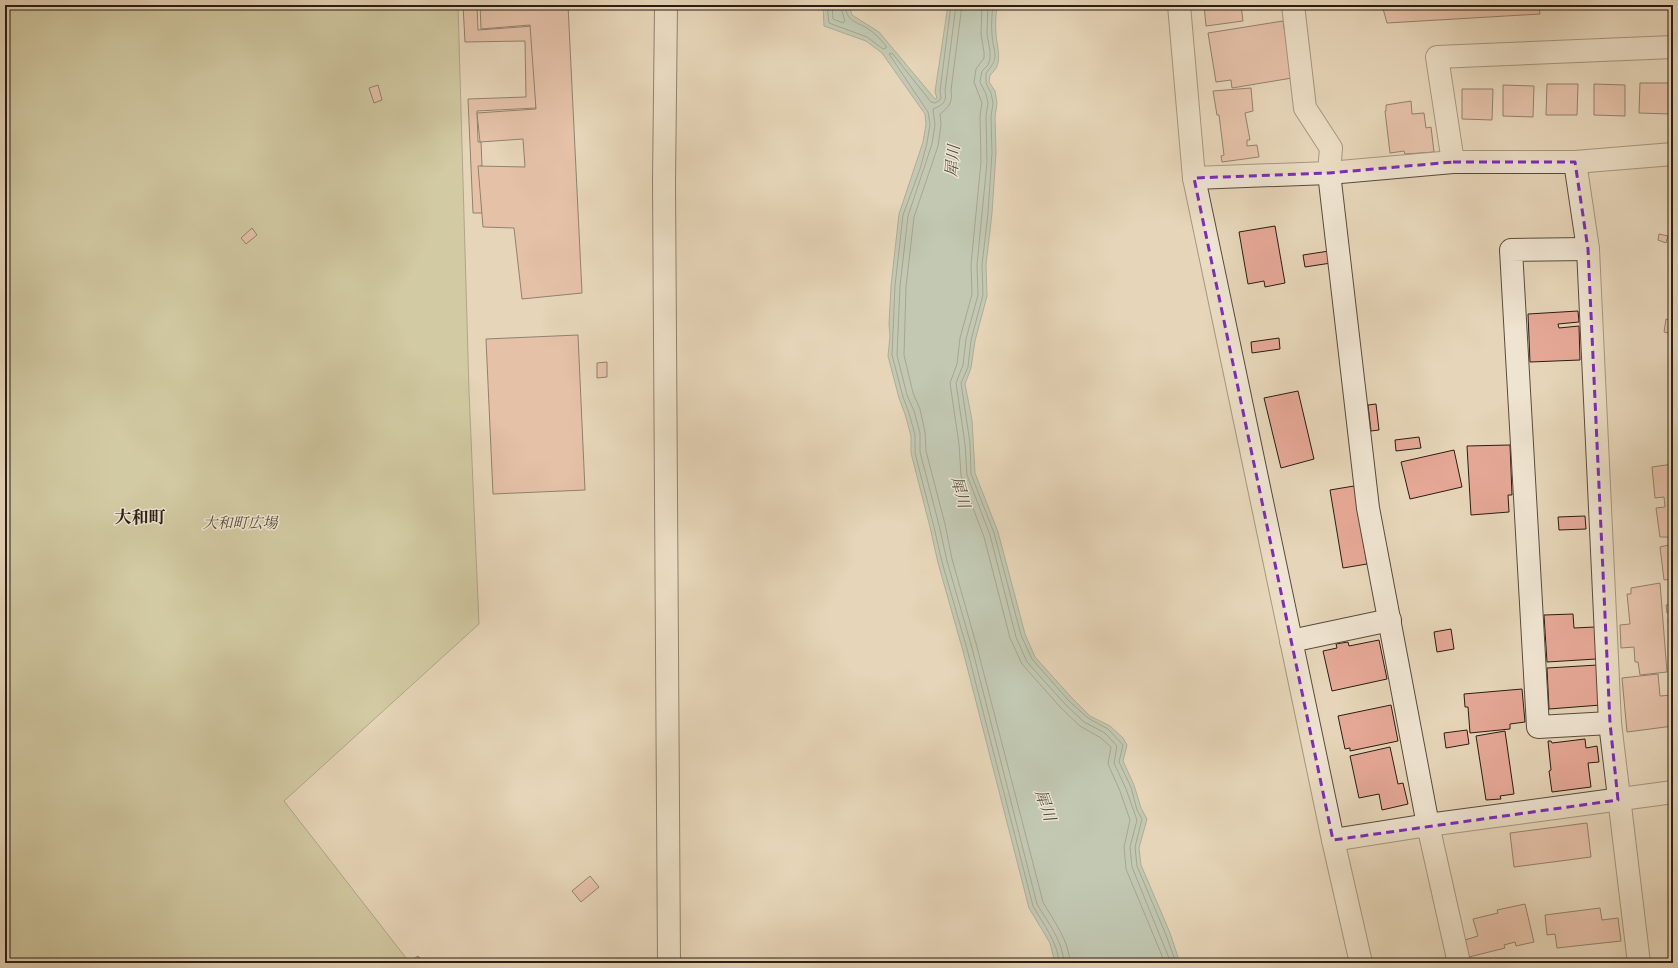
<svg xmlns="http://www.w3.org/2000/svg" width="1678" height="968" font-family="'IM FELL DW Pica','Noto Serif JP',serif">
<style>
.green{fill:#babc8b;stroke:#726c4f}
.water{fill:#97b9aa;stroke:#6b7b6e}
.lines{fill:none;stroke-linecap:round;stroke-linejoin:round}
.shore{stroke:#606b5e;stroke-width:1}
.building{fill:#e5a896;stroke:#2a1d13}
.street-casing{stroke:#594b3c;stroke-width:24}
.secondary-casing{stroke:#2a1d13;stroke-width:24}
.street{stroke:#efe4d1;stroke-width:22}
.secondary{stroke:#efe4d1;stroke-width:22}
.marked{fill:none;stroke:#7b2cbf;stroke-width:3;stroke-dasharray:8 5;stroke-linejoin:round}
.labels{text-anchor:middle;stroke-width:3;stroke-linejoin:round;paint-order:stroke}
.park-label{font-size:15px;font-style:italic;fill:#554d37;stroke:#efe4d1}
.water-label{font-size:16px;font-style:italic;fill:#4b4c40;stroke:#efe4d1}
.quarter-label{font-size:17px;font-weight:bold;fill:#2a1d13;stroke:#efe4d1}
</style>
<rect width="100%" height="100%" fill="#e6d5b8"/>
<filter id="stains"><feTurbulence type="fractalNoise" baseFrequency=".005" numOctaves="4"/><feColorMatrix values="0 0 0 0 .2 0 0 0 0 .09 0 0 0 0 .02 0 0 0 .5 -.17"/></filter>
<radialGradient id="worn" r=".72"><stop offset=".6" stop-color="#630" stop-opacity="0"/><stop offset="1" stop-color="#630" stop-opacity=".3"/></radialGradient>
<polygon class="green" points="5,5 458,5 469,391 479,624 284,801 410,963 5,963"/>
<path class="water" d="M823,5H849L852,15L879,32L935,99L937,98L935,92L948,5H997C996,14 995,24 996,34C997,48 1004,64 990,75L989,82L995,91L997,103L995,117L996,153L992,213L986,265L987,296L975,341L971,368L965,384L972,420L975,473L998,532L1025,634L1035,657L1072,698L1090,716L1110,726L1123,738L1127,745L1123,761L1134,785L1141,808L1147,819L1139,848L1141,865L1170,933L1180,963H1055L1050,943L1029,908L963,651L938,563L930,527L911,453V436L905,414L899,398L888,356L890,336L889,324L891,286L899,214L923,142L926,124L925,114L882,53L866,41L824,26Z"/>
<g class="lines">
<g class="shore">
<path d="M827,5L829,23L867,37L883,49L886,48V46C880,39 875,33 867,28C855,21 847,22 845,5"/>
<polyline points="832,5 833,19 843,23 845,21 840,5"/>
<path d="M951,5L940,91L941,98L939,101L935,103L931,102L892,53L889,54L928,112L930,124L927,143L920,169L903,215L895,286L892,355L903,397L909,413L915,435V453L934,527L942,562L967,649L1033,906C1043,924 1058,942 1059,963"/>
<path d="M956,5L945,91C947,102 943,105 933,109L935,125L932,144L908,216L900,286L897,355L907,395L914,411L920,433V452L939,525L947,561L972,648L1037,904C1048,923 1063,941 1064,963"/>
<path d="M962,5L951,90C953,102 949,107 940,114L941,125L938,146L914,217L906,287L904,355L913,393L920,409L925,432L926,451L945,524L952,559L977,647L1043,902C1054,922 1069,940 1070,963"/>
<polyline points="982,5 981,34 984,52 984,58 976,69 974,82 982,103 980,116 981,162 971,265 972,294 960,338 957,364 950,383 959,444 961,476 984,537 1010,638 1022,664 1061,708 1080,726 1101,738 1111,747 1108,764 1120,791 1130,820 1124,847 1126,869 1165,963"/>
<polyline points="988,5 987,34 990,51 990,59 988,65 982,71 980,82 986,94 988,103 986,116 987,162 977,265 978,295 966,339 963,365 956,383 965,444 967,475 990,535 1016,637 1027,662 1065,704 1084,722 1105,733 1117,746 1114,763 1126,789 1137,820 1130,847 1132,867 1171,963"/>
<path d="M993,5C992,14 991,25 992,34C993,54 1001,56 986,73V83L991,93L993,103L991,117L992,153L988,213L982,265L983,295L971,340L968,367L961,383L970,443L971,474L994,533L1021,635L1032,659L1069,701L1088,718L1108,729L1123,745L1119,762L1131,787L1137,810L1142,819L1135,847L1137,866L1166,935L1176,963"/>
</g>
</g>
<g class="building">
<polygon points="463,5 477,5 478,30 534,26 536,108 477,111 478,142 481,142 482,166 480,166 482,213 473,213 468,99 526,97 525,41 465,42"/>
<polygon points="480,5 568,5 582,293 522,299 514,228 483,227 478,166 525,167 523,139 480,142 477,113 536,109 530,25 481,29"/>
<polygon points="1204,5 1241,5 1243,21 1206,26"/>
<polygon points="1382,5 1539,5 1540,14 1387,23"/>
<polygon points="1283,21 1292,78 1232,88 1231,80 1216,82 1208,33"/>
<polygon points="1640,83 1671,83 1670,114 1639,113"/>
<polygon points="1547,84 1578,84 1577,115 1546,115"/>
<polygon points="1594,84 1625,85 1625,116 1594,115"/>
<polygon points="378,85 382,100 374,103 369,88"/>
<polygon points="1503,85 1534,86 1533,117 1503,116"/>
<polygon points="1251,88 1253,111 1245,113 1250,140 1247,140 1247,146 1257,145 1259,157 1222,162 1221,156 1224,155 1219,115 1217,115 1213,91"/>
<polygon points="1462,89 1493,89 1492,120 1462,119"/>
<polygon points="1411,101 1412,114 1424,113 1426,128 1431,127 1434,152 1405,154 1404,151 1390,153 1385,111 1386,111 1386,105"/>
<polygon points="1275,226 1285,283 1265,287 1264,281 1248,284 1239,232"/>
<polygon points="252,228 257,235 246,244 241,238"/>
<polygon points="1659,234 1668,236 1666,243 1658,240"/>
<polygon points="1329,251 1331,263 1305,267 1303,255"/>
<polygon points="1578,311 1579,322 1558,324 1559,328 1579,326 1580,360 1530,362 1528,314"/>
<polygon points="1666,319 1673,321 1673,334 1664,332"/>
<polygon points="578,335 585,490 493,494 486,339"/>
<polygon points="1279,338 1280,349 1252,353 1251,342"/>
<polygon points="607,362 607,377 597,378 597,363"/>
<polygon points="1298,391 1314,459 1281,468 1264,398"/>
<polygon points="1376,404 1379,430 1371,431 1368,405"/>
<polygon points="1419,437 1421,448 1396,451 1395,440"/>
<polygon points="1510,445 1512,495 1508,495 1509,512 1471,515 1467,446"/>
<polygon points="1454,450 1462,487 1410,499 1401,462"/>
<polygon points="1673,464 1673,579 1664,580 1660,547 1669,545 1668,537 1660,537 1656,508 1665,507 1664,497 1655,498 1652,467"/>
<polygon points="1354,486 1365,540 1363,540 1367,564 1343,568 1330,490"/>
<polygon points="1585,516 1586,529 1559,530 1558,517"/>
<polygon points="1660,583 1667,672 1640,675 1638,662 1635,662 1634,647 1621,648 1620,625 1630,624 1627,594 1631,594 1631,588"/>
<polygon points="1673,604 1673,613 1667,613 1666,605"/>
<polygon points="1573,614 1574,628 1595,627 1596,659 1547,662 1544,615"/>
<polygon points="1668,619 1673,619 1673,678 1671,656"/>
<polygon points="1451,629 1454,649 1437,652 1434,632"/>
<polygon points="1379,640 1387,679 1332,691 1323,651 1337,648 1336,644 1348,642 1349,646"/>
<polygon points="1598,665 1601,705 1549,709 1547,668"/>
<polygon points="1658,674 1660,696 1672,695 1673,726 1627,732 1622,678"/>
<polygon points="1522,689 1525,722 1510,724 1510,729 1470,733 1468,707 1465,707 1464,694"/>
<polygon points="1391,705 1398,741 1350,751 1350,748 1345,749 1338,716"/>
<polygon points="1467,730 1469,744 1446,748 1444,733"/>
<polygon points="1505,731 1514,794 1500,796 1501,799 1486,800 1476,736"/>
<polygon points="1585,739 1586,748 1597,746 1599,762 1588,763 1591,787 1552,792 1549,771 1551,770 1548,741 1551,741 1552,743"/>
<polygon points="1390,747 1398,784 1403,783 1408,804 1382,810 1379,794 1359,798 1350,756"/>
<polygon points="1587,823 1591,857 1514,867 1510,833"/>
<polygon points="590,876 599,887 581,902 572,891"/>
<polygon points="1525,904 1534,942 1516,946 1515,942 1504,945 1505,948 1469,957 1465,940 1478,936 1473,919 1498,913 1497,910"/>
<polygon points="1600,908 1602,920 1618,918 1621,941 1557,948 1555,934 1547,935 1545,915"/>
<polygon points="418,956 424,963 408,963"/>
</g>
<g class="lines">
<defs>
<g id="street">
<polyline points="1179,5 1194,178 1333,840 1361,963"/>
<polyline points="1293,5 1305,108 1331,148 1329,173 1368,508 1428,825 1459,963"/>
<polyline points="1453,162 1437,57 1673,47"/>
<polyline points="1575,162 1588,249 1610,723 1639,963"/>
<polyline points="1194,178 1329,173 1453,162 1575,162 1673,154"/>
<polyline points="1588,249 1511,250 1538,727 1610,723"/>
<polyline points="1291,641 1390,620"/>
<polyline points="1333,840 1428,825 1673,792"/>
</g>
<polyline id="secondary" points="666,5 664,182 669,963"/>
</defs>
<use href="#street" class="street-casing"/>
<use href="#secondary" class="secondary-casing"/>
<use href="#street" class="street"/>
<use href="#secondary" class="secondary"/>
</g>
<path d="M0 0H1678V968H0ZM1453,162H1575L1588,249L1610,723L1618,800L1333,840L1194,178L1329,173Z" fill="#e6d5b8" fill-opacity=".55" fill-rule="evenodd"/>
<path class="marked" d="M1453,162H1575L1588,249L1610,723L1618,800L1333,840L1194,178L1329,173Z"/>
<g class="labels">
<g class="park-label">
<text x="240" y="528">大和町広場</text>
</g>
<g class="water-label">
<text transform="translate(952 161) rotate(-85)" y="6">犀川</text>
<text transform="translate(961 492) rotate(75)" y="6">犀川</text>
<text transform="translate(1046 805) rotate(71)" y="6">犀川</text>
</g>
<g class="quarter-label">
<text x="140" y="523">大和町</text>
</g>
</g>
<rect width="1678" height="968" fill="none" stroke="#e6d5b8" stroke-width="20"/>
<rect x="6" y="6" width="1666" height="956" fill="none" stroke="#2a1d13" stroke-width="2"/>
<rect x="10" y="10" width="1658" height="948" fill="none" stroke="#2a1d13"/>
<rect width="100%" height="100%" filter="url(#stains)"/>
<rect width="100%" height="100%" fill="url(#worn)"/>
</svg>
